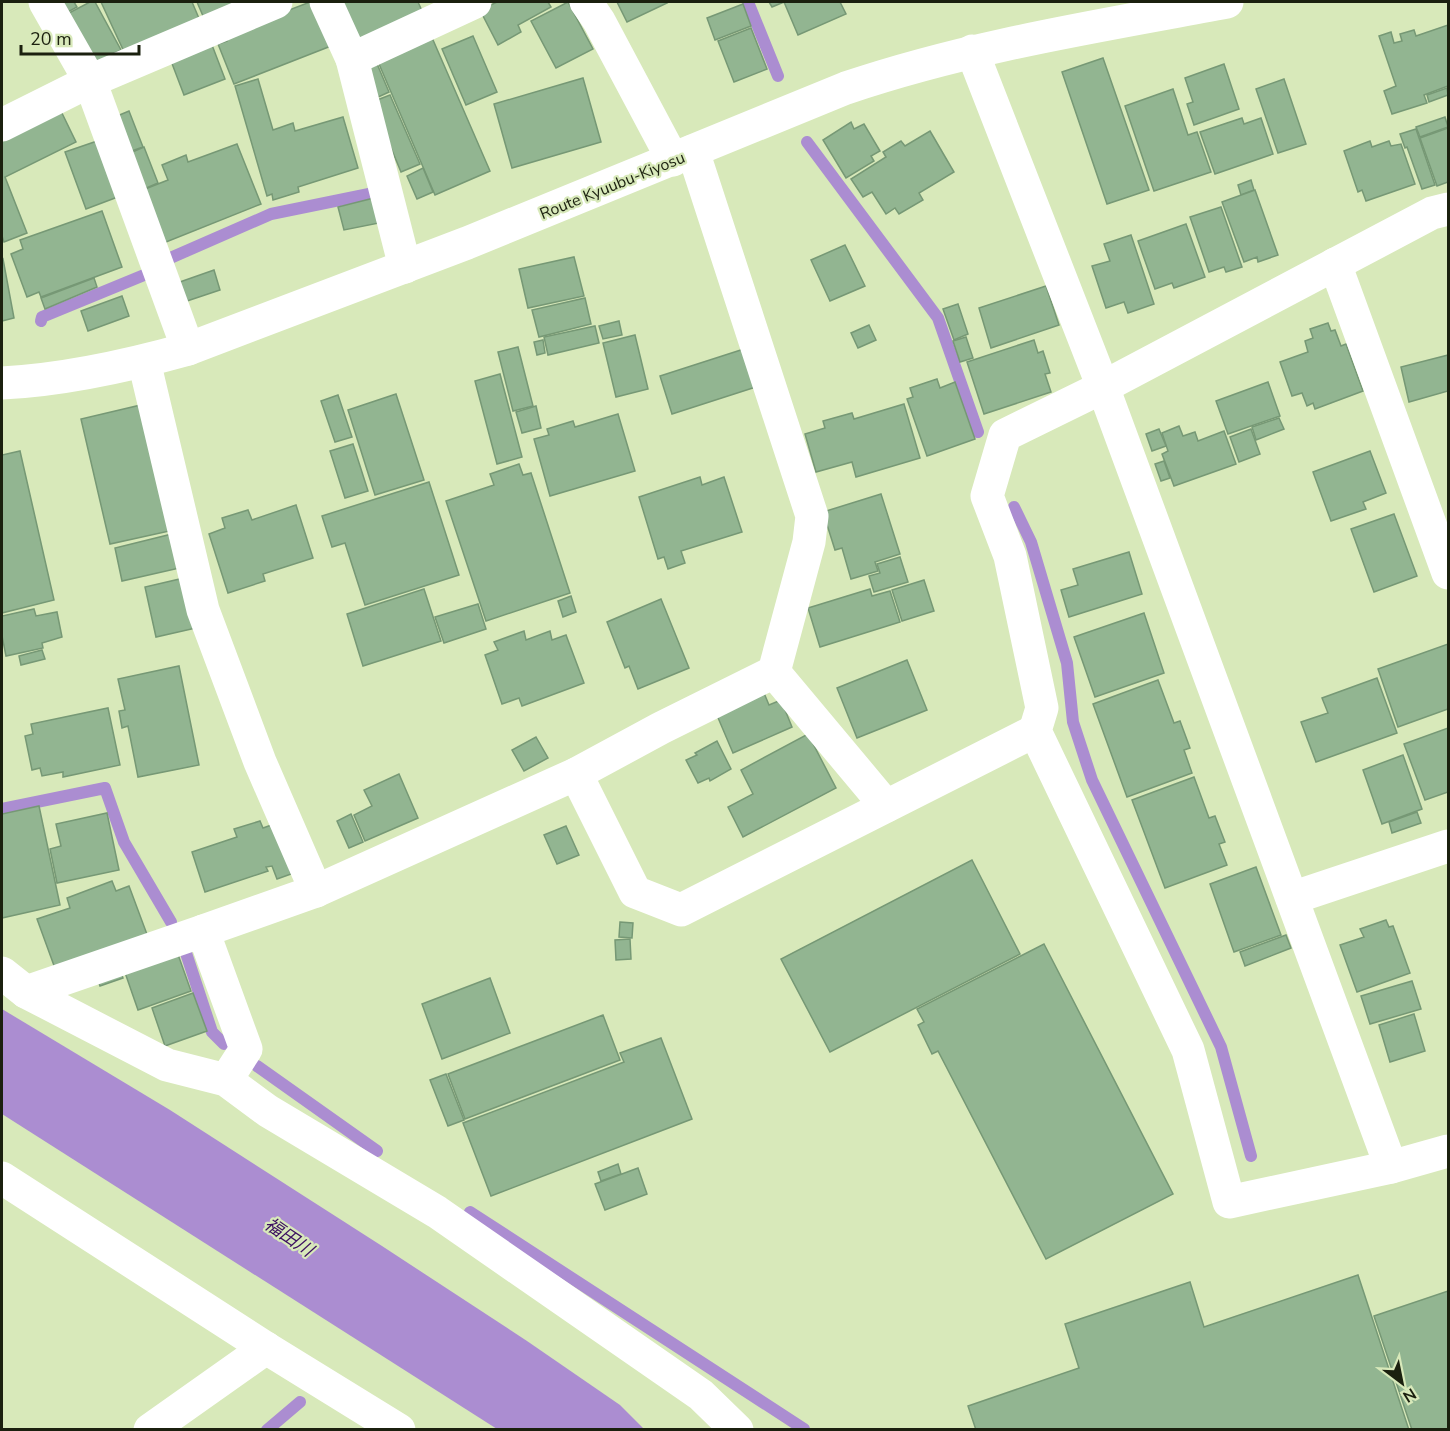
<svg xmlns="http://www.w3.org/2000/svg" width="1450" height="1431" font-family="'Nunito Sans','Noto Sans JP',sans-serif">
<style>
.water{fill:#ab8dd1}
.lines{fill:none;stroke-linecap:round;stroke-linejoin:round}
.stream{stroke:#ab8dd1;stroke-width:12}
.building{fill:#92b591;stroke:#769875;stroke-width:1.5}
.street{stroke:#fff;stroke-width:33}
.secondary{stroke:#fff;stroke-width:33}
.labels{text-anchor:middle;stroke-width:4.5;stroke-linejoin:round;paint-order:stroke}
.street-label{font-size:16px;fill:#1b200f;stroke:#d8e9ba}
.water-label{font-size:18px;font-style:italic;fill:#3b0e60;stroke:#d8e9ba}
</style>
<rect width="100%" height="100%" fill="#d8e9ba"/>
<polygon class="water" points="2,1009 170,1110 382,1246 527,1341 620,1405 644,1429 497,1429 2,1114"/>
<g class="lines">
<g class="stream">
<polyline points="748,2 778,76"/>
<polyline points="807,142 938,318 978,432"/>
<polyline points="168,259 271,214 369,194"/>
<polyline points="41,321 42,317 149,273"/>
<polyline points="1014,507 1031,542 1067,663 1073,722 1092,780 1221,1047 1251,1156"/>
<polyline points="2,809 105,788 124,842 171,922"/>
<polyline points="183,944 212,1032 224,1044"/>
<polyline points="257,1066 377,1151"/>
<polyline points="470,1212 804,1429"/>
<polyline points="267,1430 300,1402"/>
</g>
</g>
<g class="building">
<polygon points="60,2 74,2 77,7 66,13"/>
<polygon points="90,2 95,2 121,50 93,64 67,14"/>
<polygon points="101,2 192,2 201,23 126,56"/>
<polygon points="197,2 242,2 206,23"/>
<polygon points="310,2 315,2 331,46 234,84 218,44 227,41 224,35"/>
<polygon points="337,2 418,2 423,13 356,43"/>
<polygon points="497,2 548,2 551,7 518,25 521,32 498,45 480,10"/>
<polygon points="568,2 593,49 556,68 531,21"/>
<polygon points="617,2 666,2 667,3 627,22"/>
<polygon points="769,2 840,2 846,14 798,35 784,2 772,7"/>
<polygon points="743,4 751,26 715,40 707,18"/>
<polygon points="1448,25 1448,86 1424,95 1427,103 1392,114 1384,91 1396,86 1379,36 1391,32 1394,43 1402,41 1400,34 1414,30 1416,36"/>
<polygon points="751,28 767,69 734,82 718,41"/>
<polygon points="430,33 490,171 435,195 376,57"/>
<polygon points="473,36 497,92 466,105 442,49"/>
<polygon points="212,45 225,79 184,95 171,61"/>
<polygon points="1103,58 1149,190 1107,204 1062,72"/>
<polygon points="375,59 389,92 376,98 362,65"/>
<polygon points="1224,64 1239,109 1194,125 1187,104 1193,102 1185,78"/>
<polygon points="583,78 601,142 512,168 494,104"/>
<polygon points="258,79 273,130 293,123 295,131 343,117 358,168 298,187 299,192 273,200 272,194 267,196 235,86"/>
<polygon points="1284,79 1306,144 1278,153 1256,89"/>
<polygon points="1447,88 1448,95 1429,102 1427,95"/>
<polygon points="1173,89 1188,135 1197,132 1211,172 1154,191 1125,106"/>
<polygon points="390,95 420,164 401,172 372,102"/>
<polygon points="58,105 76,142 5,177 27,233 4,242 2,236 2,133"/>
<polygon points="129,111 143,147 123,154 110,119"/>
<polygon points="1445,117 1448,127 1420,137 1416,127"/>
<polygon points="1242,118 1244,124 1261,118 1273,154 1215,174 1200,132"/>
<polygon points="851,122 854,129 864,124 880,151 871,156 874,161 846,178 823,140"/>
<polygon points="1448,128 1448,182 1437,186 1420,138"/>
<polygon points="1416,129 1435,185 1422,189 1407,147 1405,148 1400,134"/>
<polygon points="930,131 954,172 919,193 923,200 899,214 895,208 886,214 872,192 863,197 851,179 886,157 883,152 901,141 905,146"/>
<polygon points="103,139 123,195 86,209 65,152"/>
<polygon points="1370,141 1372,147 1389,141 1391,146 1401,144 1415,184 1366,201 1362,190 1358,192 1344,151"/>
<polygon points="237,144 261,204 161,244 140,191 168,180 162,165 186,155 188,162"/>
<polygon points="144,147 158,183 137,192 123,156"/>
<polygon points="423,168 433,192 417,199 407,176"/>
<polygon points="1251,180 1254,190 1241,195 1238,185"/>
<polygon points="1255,190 1278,255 1258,262 1257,257 1244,262 1222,202"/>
<polygon points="374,198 379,223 344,230 338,207"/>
<polygon points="1221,207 1242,267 1226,272 1224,267 1209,272 1190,217"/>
<polygon points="102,211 122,267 41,297 39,292 27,297 11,254 23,249 20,240"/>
<polygon points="1186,224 1205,277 1174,288 1172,283 1155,289 1138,241"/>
<polygon points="1131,235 1154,304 1128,313 1124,302 1106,308 1092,266 1110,261 1104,244"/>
<polygon points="845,245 865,286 830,301 811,260"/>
<polygon points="574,257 584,296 528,308 519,269"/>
<polygon points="3,259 14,318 2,321 2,260"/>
<polygon points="214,270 220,290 184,302 177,283"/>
<polygon points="94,278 97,287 45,309 41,298"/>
<polygon points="1046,286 1059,325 991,348 979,308"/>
<polygon points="122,296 129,316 88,331 81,311"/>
<polygon points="585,298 591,324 539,337 532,310"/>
<polygon points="958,304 968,334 954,340 943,309"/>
<polygon points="619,321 622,335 603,339 599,326"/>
<polygon points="1328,323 1331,331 1335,330 1341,346 1346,344 1363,391 1315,409 1313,403 1307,406 1302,393 1292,396 1280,362 1308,352 1305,341 1313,338 1310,329"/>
<polygon points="869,325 876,340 858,348 851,333"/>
<polygon points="595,326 599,343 548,355 544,337"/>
<polygon points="635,335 648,389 616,397 603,343"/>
<polygon points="966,337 973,358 960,362 953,341"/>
<polygon points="543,340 545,353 537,355 534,342"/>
<polygon points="1034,340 1038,353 1043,351 1050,373 1045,374 1051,392 984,414 967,362"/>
<polygon points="518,347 533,406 513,411 498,352"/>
<polygon points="747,348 759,386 672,414 660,376"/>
<polygon points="1448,355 1448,391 1409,402 1401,367"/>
<polygon points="500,374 522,457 497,464 475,381"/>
<polygon points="937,379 940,388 955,382 975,439 927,456 907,399 913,397 910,388"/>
<polygon points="1268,382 1280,416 1228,434 1216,401"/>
<polygon points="396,394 424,480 375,495 348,410"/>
<polygon points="338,395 352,437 335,442 321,401"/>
<polygon points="145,404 174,530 110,544 81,419"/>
<polygon points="904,404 920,458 856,477 852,462 816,472 805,434 825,428 823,421 852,413 854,419"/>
<polygon points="536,406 541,428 522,433 516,412"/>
<polygon points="618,414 635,471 550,496 534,439 549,435 547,429 573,421 575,427"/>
<polygon points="1279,418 1284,429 1256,440 1252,427"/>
<polygon points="1179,426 1183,436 1195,432 1198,441 1224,431 1236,464 1174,486 1162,454 1168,451 1162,433"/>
<polygon points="1159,429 1166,446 1152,451 1146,434"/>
<polygon points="1251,429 1260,454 1239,462 1230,437"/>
<polygon points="353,444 368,491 345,498 330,451"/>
<polygon points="20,451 54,600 2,613 2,455"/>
<polygon points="1370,451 1386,493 1363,502 1366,509 1331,521 1313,472"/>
<polygon points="1164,461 1170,478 1161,481 1155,464"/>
<polygon points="519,464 523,475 531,473 570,593 486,621 446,501 494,485 490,474"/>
<polygon points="700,477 702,485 724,477 742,532 681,551 685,563 668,569 664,557 658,559 639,497"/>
<polygon points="429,482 459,575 365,605 345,543 332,547 322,516"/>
<polygon points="881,494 900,554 875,562 878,571 851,579 842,548 835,550 823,512"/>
<polygon points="296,505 313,558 263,574 265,581 228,593 209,534 225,528 222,518 248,510 252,520"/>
<polygon points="1394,514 1417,576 1374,592 1351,529"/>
<polygon points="176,533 184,567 122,581 115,548"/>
<polygon points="1129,552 1142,594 1069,617 1061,590 1078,585 1073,569"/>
<polygon points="900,557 908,582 874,592 869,576 880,573 877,564"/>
<polygon points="184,578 196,628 156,637 145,587"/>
<polygon points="924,580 934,611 902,621 892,590"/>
<polygon points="424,589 441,641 363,666 347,614"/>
<polygon points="870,589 872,596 890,591 900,622 820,647 808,608"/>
<polygon points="571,596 576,612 563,617 558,601"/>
<polygon points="661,599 689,668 638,689 629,666 625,668 607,622"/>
<polygon points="478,604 486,629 444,643 435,617"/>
<polygon points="34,609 36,616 57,612 62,637 42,643 43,648 6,656 2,636 2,616"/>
<polygon points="1144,613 1164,673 1095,697 1074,637"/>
<polygon points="524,631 526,640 550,631 552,640 566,635 584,683 522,706 519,698 502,704 485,655 498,650 494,642"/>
<polygon points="1448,644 1448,709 1398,727 1378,669"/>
<polygon points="42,650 45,659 21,665 19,656"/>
<polygon points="907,660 927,710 857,738 837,688"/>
<polygon points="179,666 199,765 138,777 128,726 122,728 119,711 125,710 118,679"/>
<polygon points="1377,678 1397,733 1316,762 1301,722 1328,713 1322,698"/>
<polygon points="1158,680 1174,723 1180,721 1190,748 1184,750 1192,773 1127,797 1093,704"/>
<polygon points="764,693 769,705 781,700 792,727 733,753 716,713"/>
<polygon points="108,708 120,765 63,777 63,772 42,776 40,768 32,770 25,736 33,734 31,724"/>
<polygon points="1448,728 1448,792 1425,800 1404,744"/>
<polygon points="808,734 836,788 743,837 728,807 753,794 741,770"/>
<polygon points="536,737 548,758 524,771 512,750"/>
<polygon points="717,741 731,769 710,781 709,778 698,783 686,760 697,755 695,753"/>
<polygon points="1403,755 1422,809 1382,824 1363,770"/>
<polygon points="399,774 418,818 365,841 354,815 372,806 364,790"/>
<polygon points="1194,777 1209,818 1215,816 1225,842 1219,844 1227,865 1165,888 1132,800"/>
<polygon points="39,806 60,905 2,918 2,814"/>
<polygon points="1417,812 1421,823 1392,833 1389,822"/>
<polygon points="107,813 119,870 57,883 50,849 61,846 56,824"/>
<polygon points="351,814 363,842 349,848 337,821"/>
<polygon points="260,821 263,828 277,823 291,874 277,879 272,866 266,867 268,871 205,892 192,852 237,837 234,829"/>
<polygon points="566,826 579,855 557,864 544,835"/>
<polygon points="972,860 1020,954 830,1052 781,959"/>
<polygon points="1256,867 1281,935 1234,952 1210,884"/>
<polygon points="112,881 116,891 129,886 148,937 56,971 37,919 70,908 67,898"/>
<polygon points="1386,920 1389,927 1393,926 1410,973 1357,992 1340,945 1364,937 1360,929"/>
<polygon points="620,922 633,923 632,938 619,937"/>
<polygon points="1286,935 1291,948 1245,966 1240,952"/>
<polygon points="630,939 631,959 616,960 615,940"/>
<polygon points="1044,944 1173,1194 1046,1259 938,1051 932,1054 918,1025 924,1022 917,1009"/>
<polygon points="175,946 191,991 138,1010 122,964"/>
<polygon points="119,967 123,978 100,986 96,974"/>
<polygon points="490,978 510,1033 442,1059 422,1004"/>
<polygon points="1412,981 1421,1009 1370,1024 1361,996"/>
<polygon points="193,993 207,1031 165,1046 152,1008"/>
<polygon points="1414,1014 1425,1051 1390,1062 1379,1025"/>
<polygon points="603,1015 620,1060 465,1119 448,1074"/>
<polygon points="661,1038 692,1119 491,1196 463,1123 624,1062 620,1053"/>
<polygon points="446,1074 464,1120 448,1126 430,1080"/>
<polygon points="618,1164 621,1174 601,1181 598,1172"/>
<polygon points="638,1168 647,1194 605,1210 595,1184"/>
<polygon points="1358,1275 1409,1430 976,1430 968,1406 1079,1368 1065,1324 1190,1282 1204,1327"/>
<polygon points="1448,1291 1448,1430 1412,1430 1374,1316"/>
</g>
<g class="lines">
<g class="street">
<polyline points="45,2 90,81 188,349"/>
<polyline points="326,2 352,59 405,267"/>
<polyline points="586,2 599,21 673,160"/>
<polyline points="972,51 1103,387 1391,1167"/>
<polyline points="352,59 475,2"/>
<polyline points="2,125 90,81 276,2"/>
<polyline points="1448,209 1432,213 1103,387 1005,435 987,496 1010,556 1042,708 1035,731 1188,1050 1229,1202 1391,1167 1448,1151"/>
<polyline points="1335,264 1448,573"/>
<polyline points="144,361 203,610 260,762 316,891"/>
<polyline points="774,672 886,806"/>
<polyline points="576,774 635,892 681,910 1035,731"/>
<polyline points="1292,898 1448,846"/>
<polyline points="2,973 26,992 167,1065 226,1080 268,1111 437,1212 701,1395 737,1430"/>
<polyline points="26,992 203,931"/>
<polyline points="226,1080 246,1049 203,931 316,891 576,774 661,728 774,672 809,542 812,516 693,151"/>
<polyline points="2,1178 266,1348 399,1430"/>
<polyline points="150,1430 266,1348"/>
</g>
<path class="secondary" d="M2,383C65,380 127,366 188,349L467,243L846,88C970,46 1099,26 1227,2"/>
</g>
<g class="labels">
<g class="street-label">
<text transform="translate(612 185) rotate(-22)" y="6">Route Kyuubu-Kiyosu</text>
</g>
<g class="water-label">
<text transform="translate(289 1237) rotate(34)" y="6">福田川</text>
</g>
</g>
<rect width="1450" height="1431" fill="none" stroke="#1b200f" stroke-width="6"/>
<g transform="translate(1402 1383) rotate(148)" stroke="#d8e9ba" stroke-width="4.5" paint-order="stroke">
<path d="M0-4.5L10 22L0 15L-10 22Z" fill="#1b200f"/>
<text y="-9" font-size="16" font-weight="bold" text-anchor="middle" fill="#1b200f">N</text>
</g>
<path d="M21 45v9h118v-9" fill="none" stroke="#1b200f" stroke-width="3"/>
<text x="30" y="45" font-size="18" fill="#1b200f" stroke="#d8e9ba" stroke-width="4.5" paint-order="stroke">20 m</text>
</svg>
